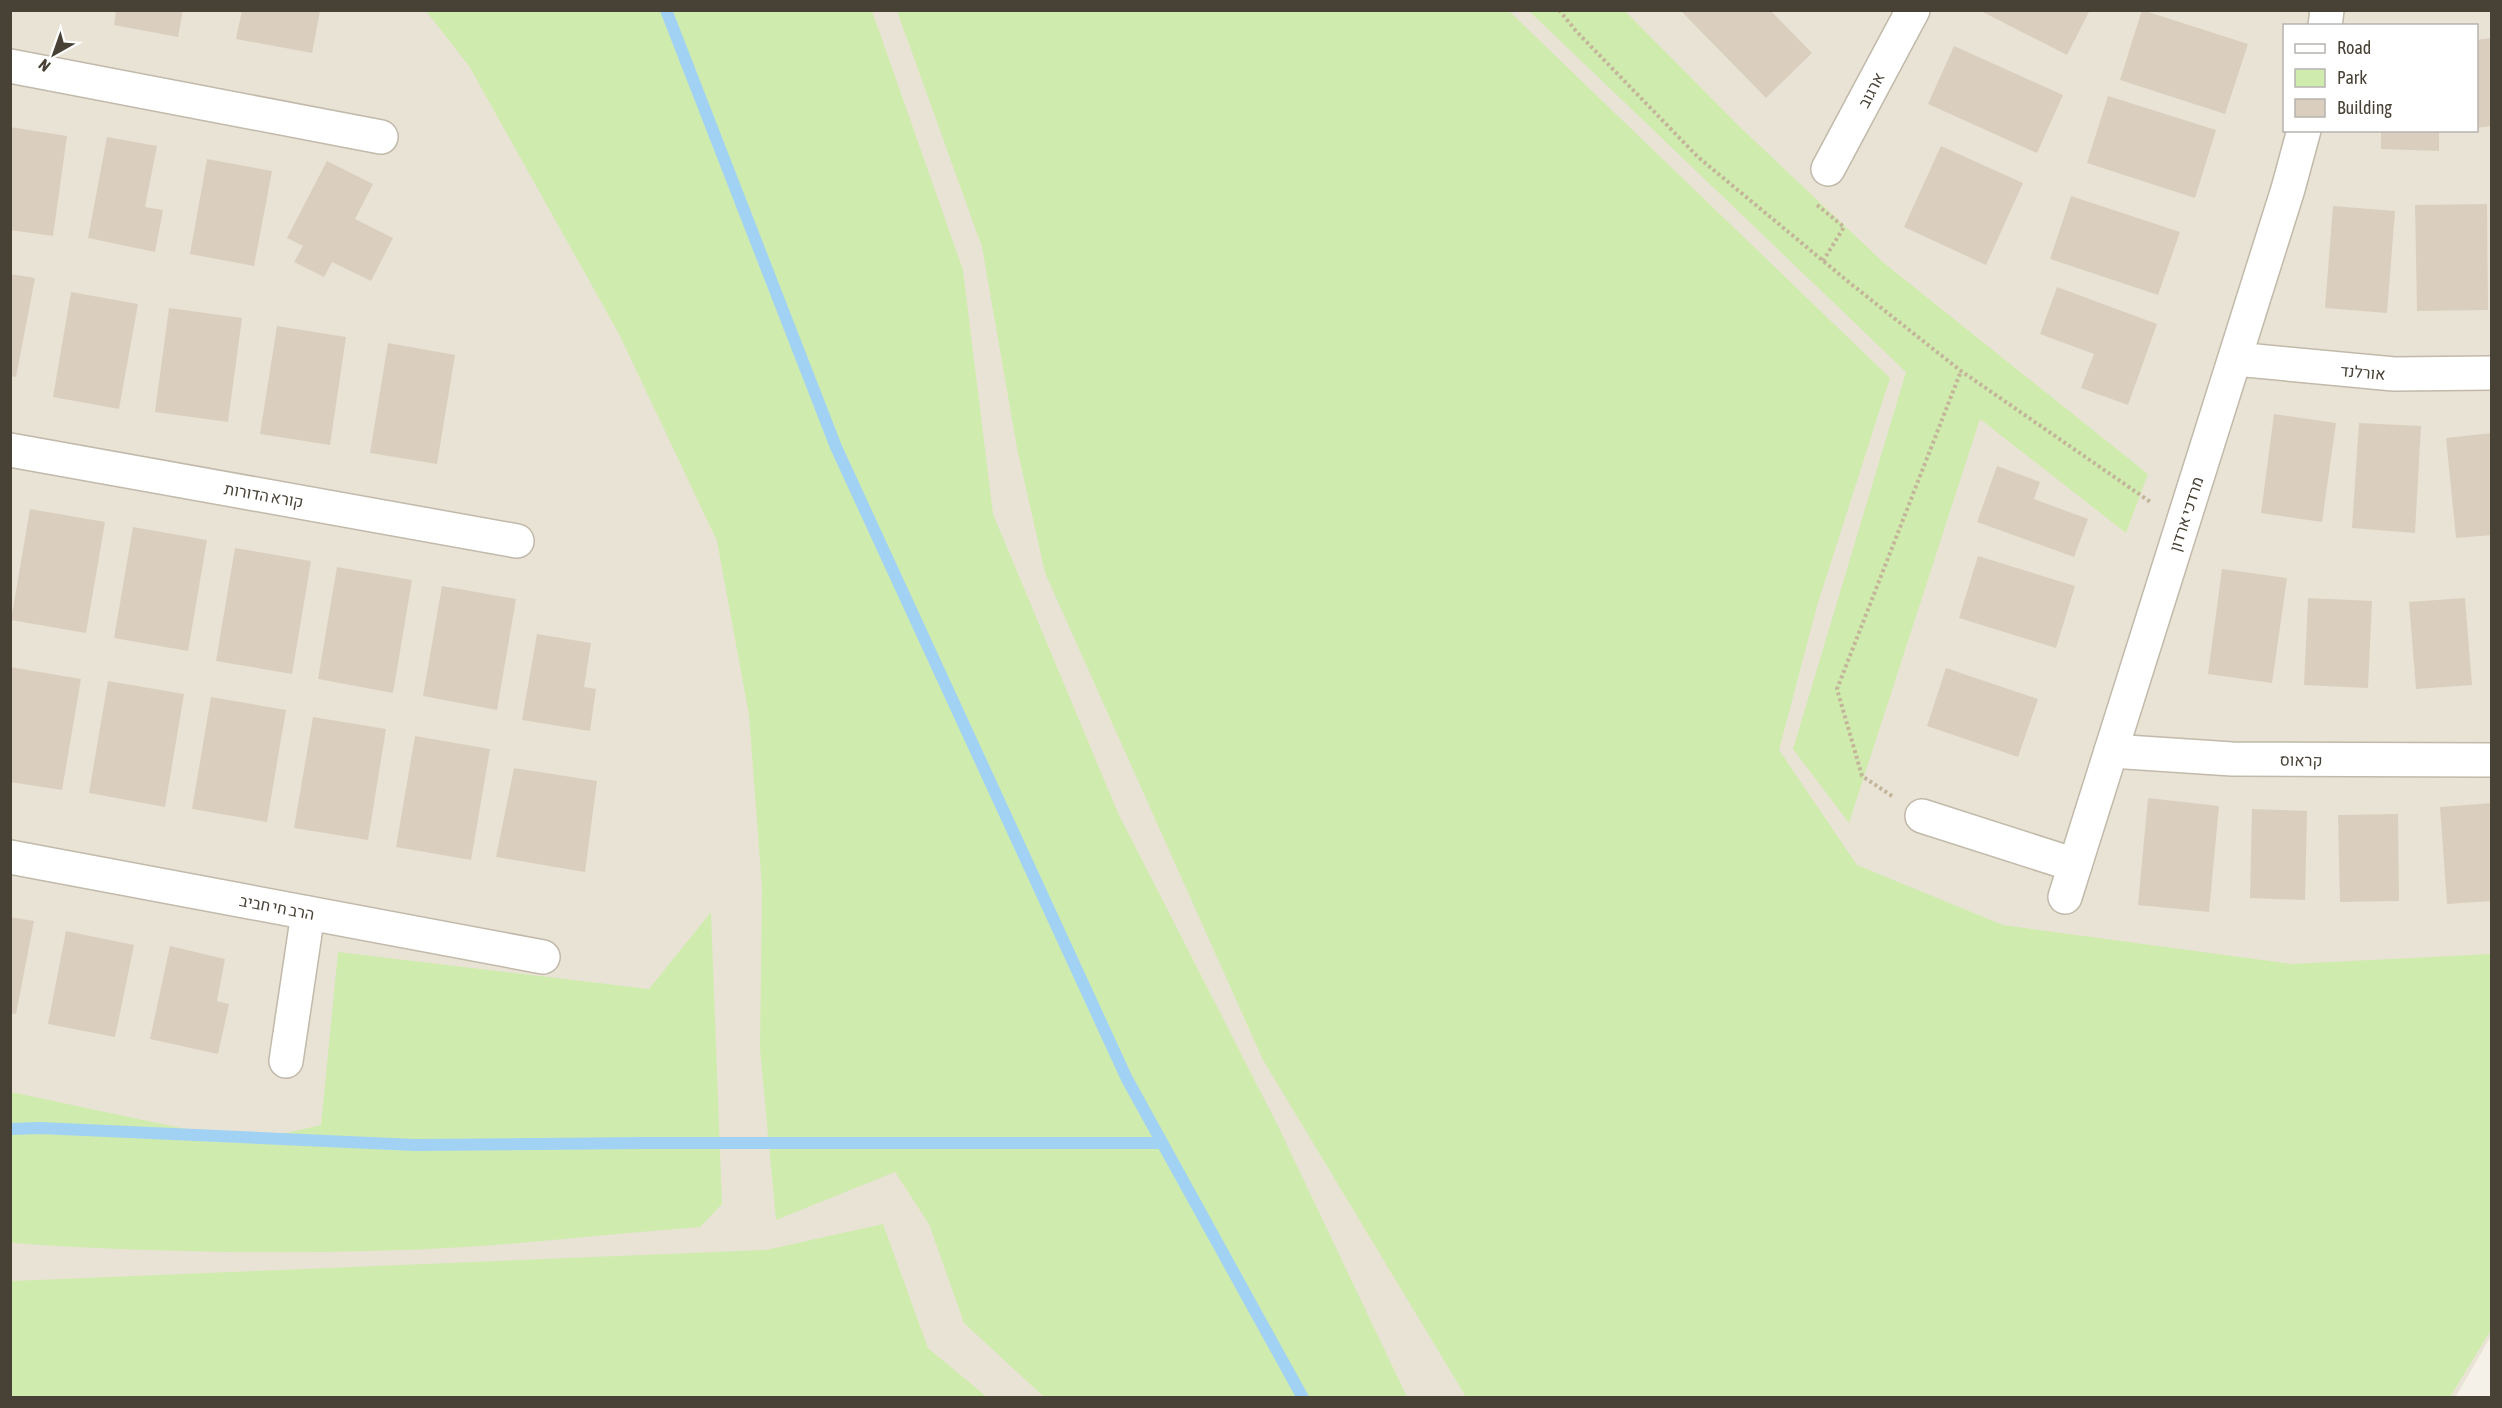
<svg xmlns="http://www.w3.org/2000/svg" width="2502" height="1408" font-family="'Asap Condensed',Heebo,sans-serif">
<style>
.residential{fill:#e9e3d5;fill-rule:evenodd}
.green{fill:#d0ebae}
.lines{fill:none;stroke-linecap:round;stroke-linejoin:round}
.stream{stroke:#a1d2f4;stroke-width:12}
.building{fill:#dacfbf}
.minor-casing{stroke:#c1b9a9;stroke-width:36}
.path{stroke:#c3b59a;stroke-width:4;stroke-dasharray:3 3;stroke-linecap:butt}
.minor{stroke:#fff;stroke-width:33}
.labels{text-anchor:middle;stroke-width:6;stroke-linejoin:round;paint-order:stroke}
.street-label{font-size:16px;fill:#484136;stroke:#fff}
</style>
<rect width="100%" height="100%" fill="#f5f1e8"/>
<path class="residential" d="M10,11H2491V1336L2455,1398L11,1397ZM2284,26H2476V130H2284Z"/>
<g class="green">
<polygon points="426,11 872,11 963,270 993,514 1118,813 1278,1126 1407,1397 1044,1397 964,1323 929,1224 895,1172 776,1220 760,1049 762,888 749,715 717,541 619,334 469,66"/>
<polygon points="897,11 1509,11 1890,378 1817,606 1779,750 1857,865 2003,925 2291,964 2491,954 2491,1330 2450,1397 1466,1397 1263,1060 1045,573 1017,448 982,247"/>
<polygon points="1529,11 1625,11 1740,127 1884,263 2148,474 2126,533 1980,419 1849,823 1793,749 1906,372"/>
<path d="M711,912L722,1204L700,1227C622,1233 543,1242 465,1247C314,1256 161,1253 11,1243V1092L247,1142L321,1125L338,952L649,989Z"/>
<polygon points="883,1224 928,1348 987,1397 11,1397 11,1281 766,1250"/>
</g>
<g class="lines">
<g class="stream">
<polyline points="666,10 836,447 1127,1079 1303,1398"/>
<polyline points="10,1129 40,1128 415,1145 643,1143 1162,1143"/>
</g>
</g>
<g class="building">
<polygon points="116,10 183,10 178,37 114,25"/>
<polygon points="242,10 320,11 312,53 236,39"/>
<polygon points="1680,10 1770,10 1812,53 1766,98"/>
<polygon points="1979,10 2090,10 2067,55"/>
<polygon points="2142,10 2248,44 2225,114 2120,80"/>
<polygon points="2492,38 2492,126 2476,128 2476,40"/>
<polygon points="1954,46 2063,95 2037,153 1928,104"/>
<polygon points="2108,96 2216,130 2195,198 2087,163"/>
<polygon points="10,127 67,136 53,236 10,230"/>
<polygon points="2381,130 2439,130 2439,151 2381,149"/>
<polygon points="107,137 157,146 145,207 163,210 155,252 88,238"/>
<polygon points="1941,146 2023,183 1986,265 1904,227"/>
<polygon points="207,159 272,171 254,266 190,254"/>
<polygon points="327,161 373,184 355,219 393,238 371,281 332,262 324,277 294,262 303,246 287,238"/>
<polygon points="2071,196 2180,232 2158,295 2050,259"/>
<polygon points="2487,204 2488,310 2417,311 2415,205"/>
<polygon points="2333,206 2395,211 2387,313 2325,308"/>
<polygon points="10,274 35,278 16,377 10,376"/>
<polygon points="2057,287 2157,324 2128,405 2081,388 2094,354 2040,334"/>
<polygon points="71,292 138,304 119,409 53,397"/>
<polygon points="169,308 242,318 228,422 155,412"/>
<polygon points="277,326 346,337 330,445 260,434"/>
<polygon points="388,343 455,355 437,464 370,453"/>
<polygon points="2274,414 2336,423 2322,522 2261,513"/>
<polygon points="2359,423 2421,426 2415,533 2352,528"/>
<polygon points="2492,433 2492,535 2456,538 2446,438"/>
<polygon points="1997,466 2040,482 2034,499 2088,519 2074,557 1977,522"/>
<polygon points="30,509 105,522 86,633 11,620"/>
<polygon points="133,527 207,540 188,651 114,638"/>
<polygon points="235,548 311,561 292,674 216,661"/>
<polygon points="1978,556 2075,586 2056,648 1959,618"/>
<polygon points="337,567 412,580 393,693 318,679"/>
<polygon points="2222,569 2287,578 2272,683 2208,674"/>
<polygon points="442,586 516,599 497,710 423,696"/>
<polygon points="2308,598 2372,601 2368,688 2304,685"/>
<polygon points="2465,598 2472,685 2416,689 2409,602"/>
<polygon points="537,634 591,643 584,687 596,689 590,731 522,720"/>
<polygon points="10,667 81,679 62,790 10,782"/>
<polygon points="1946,668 2038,699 2018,757 1927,726"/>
<polygon points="108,681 184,694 165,807 89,793"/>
<polygon points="211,697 286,710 267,822 192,809"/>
<polygon points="313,717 386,729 368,840 294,828"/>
<polygon points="415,736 490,749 471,860 396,847"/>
<polygon points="514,768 597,781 585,872 496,857"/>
<polygon points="2148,798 2219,806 2209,912 2138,905"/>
<polygon points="2492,803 2492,901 2447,904 2440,807"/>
<polygon points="2252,809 2307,811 2305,900 2250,898"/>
<polygon points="2398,814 2399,901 2340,902 2338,815"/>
<polygon points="10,917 34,921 16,1014 10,1013"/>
<polygon points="66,931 134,945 115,1037 48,1024"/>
<polygon points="170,946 225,959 217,1001 229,1004 218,1054 150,1039"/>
</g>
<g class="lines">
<defs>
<g id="minor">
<polyline points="2325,26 2327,10"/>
<polyline points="10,66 381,137"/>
<polyline points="1828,169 1913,10"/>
<polyline points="2235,359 2394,374 2492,373"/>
<polyline points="10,450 517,541"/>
<polyline points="2111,751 2232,759 2492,760"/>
<polyline points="1922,816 2075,865"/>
<polyline points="10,857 543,957"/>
<polyline points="2065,897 2288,189 2304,130"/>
<polyline points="286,1061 308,913"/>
</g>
</defs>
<use href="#minor" class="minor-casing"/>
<g class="path">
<polyline points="1559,10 1576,31 1698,157 1851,284 1961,371 2152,503"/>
<polyline points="1817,205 1844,227 1823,261"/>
<polyline points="1892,796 1862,776 1837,689 1961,371"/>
</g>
<use href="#minor" class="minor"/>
</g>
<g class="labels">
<g class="street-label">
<text transform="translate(1871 90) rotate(-62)" y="6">ארגוב</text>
<text transform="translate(2363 372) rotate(5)" y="6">אורלנד</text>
<text transform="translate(264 495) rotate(10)" y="6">קורא הדורות</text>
<text transform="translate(2186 514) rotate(-72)" y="6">מרדכי ארדון</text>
<text transform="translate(2301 760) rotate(1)" y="6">קראוס</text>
<text transform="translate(277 907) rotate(11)" y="6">הרב חי חביב</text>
</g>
</g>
<rect width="2502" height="1408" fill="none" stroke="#484136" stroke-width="24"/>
<rect x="2283" y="24" width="195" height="108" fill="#ffffff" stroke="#b6b3af" stroke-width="1.5"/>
<rect x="2295" y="44" width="30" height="9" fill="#ffffff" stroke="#b6b3af" stroke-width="1.5"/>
<text x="2337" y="54" font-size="18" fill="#484136">Road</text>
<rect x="2295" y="69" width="30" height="18" fill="#d0ebae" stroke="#b6b3af" stroke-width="1.5"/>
<text x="2337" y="84" font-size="18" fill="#484136">Park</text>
<rect x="2295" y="99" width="30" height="18" fill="#dacfbf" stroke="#b6b3af" stroke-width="1.5"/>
<text x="2337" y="114" font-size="18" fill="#484136">Building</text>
<g transform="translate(54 54) rotate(220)" stroke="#ffffff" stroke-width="4.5" paint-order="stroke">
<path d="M0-4.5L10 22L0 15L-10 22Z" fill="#484136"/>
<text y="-9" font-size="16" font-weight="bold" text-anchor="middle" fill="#484136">N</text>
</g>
</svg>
